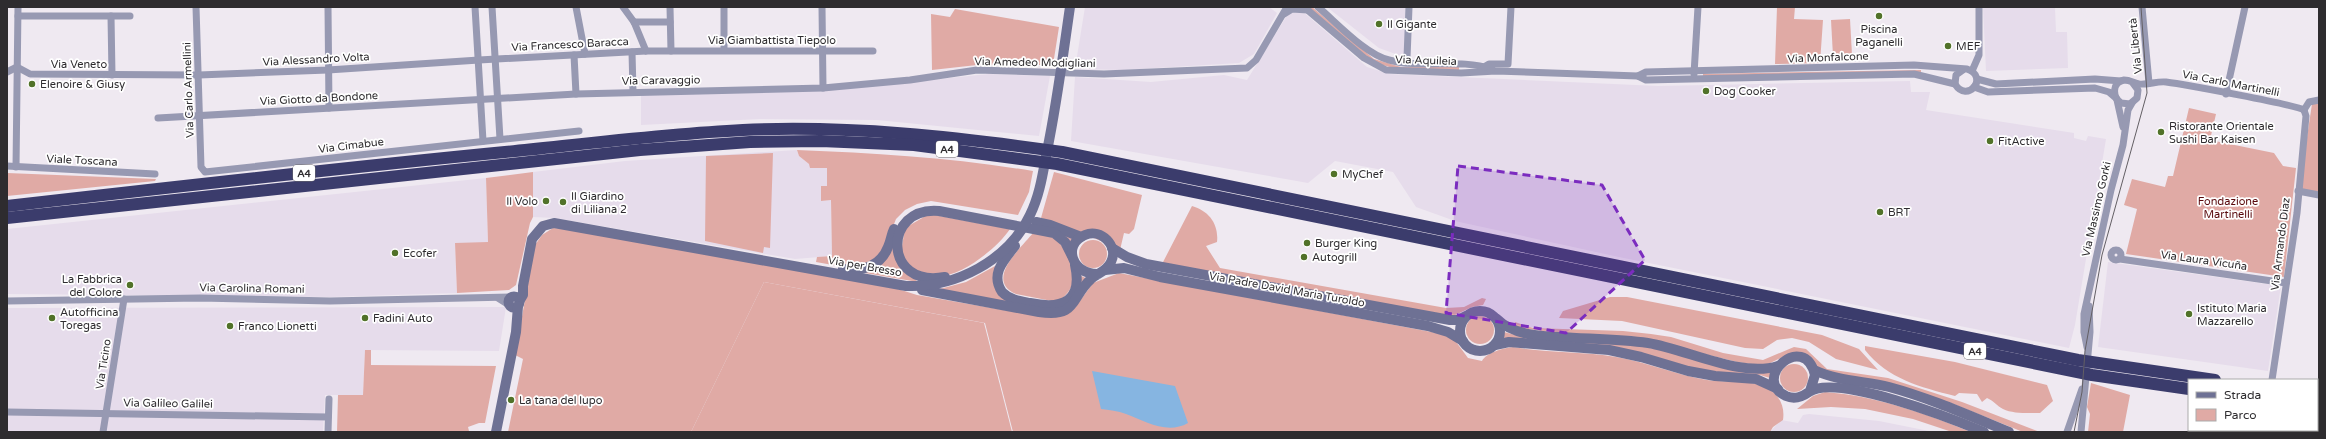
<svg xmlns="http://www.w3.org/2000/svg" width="2326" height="439" font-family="'Varela Round',sans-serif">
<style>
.built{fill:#e6dceb}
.green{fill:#e0aaa5}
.water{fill:#86b5e1}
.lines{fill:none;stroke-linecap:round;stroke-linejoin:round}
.street{stroke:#9799b2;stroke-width:7}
.secondary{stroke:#6e7194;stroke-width:10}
.highway{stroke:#3b3c6c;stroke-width:12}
.tram{stroke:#635f64;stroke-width:1}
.marked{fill:#7b2cbf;fill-opacity:0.2;stroke:#7b2cbf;stroke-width:3;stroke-dasharray:8 5;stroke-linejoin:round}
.poi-dot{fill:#517229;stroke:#fff;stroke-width:1.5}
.labels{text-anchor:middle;stroke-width:3.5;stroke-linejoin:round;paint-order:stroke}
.shield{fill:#fff;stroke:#6d6b6d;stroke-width:1}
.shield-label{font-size:10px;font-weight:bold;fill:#2e2c2f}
.poi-label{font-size:11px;fill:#2e2c2f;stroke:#fff;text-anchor:start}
.street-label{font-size:11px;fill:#2e2c2f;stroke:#fff}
.park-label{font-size:11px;fill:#59090c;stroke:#fff}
</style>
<rect width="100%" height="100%" fill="#efe9f1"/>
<g class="built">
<polygon points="1085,7 1269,7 1277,13 1254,54 1239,63 1123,70 1075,69"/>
<polygon points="1327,7 1407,7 1404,57 1379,48"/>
<polygon points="1983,7 2055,7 2056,32 2067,32 2068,68 1986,71"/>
<polygon points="1301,10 1367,67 1390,74 1658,86 1910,81 1911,92 1930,92 1926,110 2074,133 2074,138 2086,141 2088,136 2106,139 2075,325 2069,348 1619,257 1455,221 1416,207 1393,172 1335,161 1308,183 1071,141 1075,77 1151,82 1224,75 1247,80 1286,17 1292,12"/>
<polygon points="989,74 1050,76 1039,136 877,120 760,119 641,125 641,93 817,91"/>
<polygon points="797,150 799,156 809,164 827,168 827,186 821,201 831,200 832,256 795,259 554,218 533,217 533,172 625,161"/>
<polygon points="486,178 488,243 455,243 457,293 331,297 7,294 7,229"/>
<polygon points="2108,262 2281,286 2268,371 2098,347"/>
<polygon points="506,307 499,351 365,350 363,395 325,395 323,432 7,432 7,308"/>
<polygon points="1809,414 1879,421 1934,432 1770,432 1781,420 1798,423 1803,415"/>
</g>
<g class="green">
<path d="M1309,7H1312L1374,59L1401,67H1459V70C1436,70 1408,73 1386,66C1358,58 1330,26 1309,7Z"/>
<polygon points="1777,7 1795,7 1794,19 1823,20 1820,63 1775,64"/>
<polygon points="955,9 1059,27 1053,65 977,65 932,70 931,14 950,17"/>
<polygon points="1850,19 1852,55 1833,56 1831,20"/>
<polygon points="1921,70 1921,72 1703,77 1703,74"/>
<polygon points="2319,102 2319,192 2299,190 2312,104"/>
<polygon points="2189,108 2216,114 2210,140 2274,153 2283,166 2296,168 2284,277 2126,254 2137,209 2124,205 2132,179 2165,187 2168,176 2173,176"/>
<path d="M797,150C878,153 953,158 1033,171L1029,192L1018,215L931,201L917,204L905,210L896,219L886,245L871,263L844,267L816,262L817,257L832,256L831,200L821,201V186H827V168H810L809,164L799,156Z"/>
<polygon points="773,153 770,248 764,247 763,253 705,241 706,156"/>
<polygon points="533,172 533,217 530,223 516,285 509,290 457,293 455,243 488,242 486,178"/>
<polygon points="1054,172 1142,195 1134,229 1129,234 1124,233 1120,250 1081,232 1075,232 1041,218"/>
<polygon points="7,173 156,179 155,181 7,196"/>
<path d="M1192,206C1209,211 1219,224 1217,242L1206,246L1220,268L1446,308L1464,307L1482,298L1486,299L1483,305L1472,307L1453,316L1162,264Z"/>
<polygon points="926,207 937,207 1075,237 1070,245 1067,240 934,208 898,229 906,271 918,282 859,272 867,270 905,216"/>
<path d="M929,214L1010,229C998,247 962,277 938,276C929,276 919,271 911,269L901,252L905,228Z"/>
<path d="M553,228L571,229L898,289L917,295L1039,316L1074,309L1093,283L1119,273L1442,334L1454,339L1468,358L1482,361C1486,353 1503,348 1513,347C1547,353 1582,351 1616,357C1647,362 1676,375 1707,380C1726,383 1751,379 1767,388C1780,395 1785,407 1783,420L1773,427L1770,432H1013L985,323L764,282L691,432H508L523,359L515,355L535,245L542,235Z"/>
<path d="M1033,233L1056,238C1073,260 1085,284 1057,302L1016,294C984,280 1021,248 1033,233Z"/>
<circle cx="1093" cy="254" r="14"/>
<polygon points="995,266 1001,296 1059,308 1079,275 1088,279 1057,311 936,290 966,282"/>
<polygon points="764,282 984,323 1012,432 691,432"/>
<polygon points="1610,297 1627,297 1822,335 1859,349 1878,370 1836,359 1809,342 1792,338 1777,340 1763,349 1745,348 1622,321 1559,318 1563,311"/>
<circle cx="1480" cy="330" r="14"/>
<polygon points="1515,322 1533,328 1623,331 1651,334 1671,337 1723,353 1763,360 1794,347 1806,349 1827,369 1888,378 1962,402 2040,432 2023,432 1951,403 1830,374 1789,354 1764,366 1737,362 1696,352 1513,327"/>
<polygon points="1504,332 1523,337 1624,343 1771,371 1770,378 1760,375 1726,374 1511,338 1502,338"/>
<path d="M1865,346L1955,362L2047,385L2053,401L2040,413C2029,413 2013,414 2003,409C1997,406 1994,401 1987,398L1982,402L1977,394L1959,393L1955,396C1920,387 1888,379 1865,350Z"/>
<polygon points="365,350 371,350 371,365 496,366 485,423 479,423 468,427 469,431 458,432 337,432 338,395 363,395"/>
<circle cx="1794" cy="378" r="14"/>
<polygon points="2091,383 2130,395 2123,432 2088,432 2090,414 2087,407"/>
<path d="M1825,392C1876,396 1924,413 1971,432H1952L1913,419L1865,409L1831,407L1797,409L1813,396Z"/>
</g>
<path class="water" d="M1092,371L1175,386L1188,423C1167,435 1145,421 1126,414C1118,411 1109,410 1101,409Z"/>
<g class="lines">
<g class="street">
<polyline points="196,7 201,167 205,172 579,131"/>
<polyline points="328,7 329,108"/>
<polyline points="475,7 483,141"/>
<polyline points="492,7 500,139"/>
<polyline points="576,7 585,54"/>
<polyline points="623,7 634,22 646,51"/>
<polyline points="670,7 671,51"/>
<polyline points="822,7 823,88"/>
<polyline points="1304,7 1364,58 1386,70 1461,73 1496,71 1638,76 1646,80 1914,74 1955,84"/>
<path d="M1318,7C1337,23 1365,54 1389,60C1422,69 1459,58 1492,69"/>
<polyline points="2142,7 2149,83"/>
<polyline points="1284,14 1292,9 1308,10"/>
<polyline points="18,16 111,16 112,75"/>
<polyline points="111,16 130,16"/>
<polyline points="634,22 670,22"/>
<polyline points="724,50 724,7"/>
<polyline points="632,52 633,91"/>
<polyline points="574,55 576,94"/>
<polyline points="1407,58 1409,7"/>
<polyline points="1484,67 1489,64 1508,64 1511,7"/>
<polyline points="1972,71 1979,55 1979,7"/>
<polyline points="7,72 17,67 30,74 199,75 328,70 479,60 646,51 873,51"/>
<polyline points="1694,74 1698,7"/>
<path d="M1638,76L1646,72L1914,65L1967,69C1990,77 1967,104 1955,84L1956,75L1963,70"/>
<polyline points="1977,79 1996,84 2095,79 2121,81"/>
<path d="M2132,82L2138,90L2137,98L2130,104L2121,103C2112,97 2112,82 2124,80C2130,80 2134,83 2139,84C2148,85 2157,81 2166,82C2182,84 2297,105 2304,110"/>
<polyline points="1974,87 1988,92 2095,88 2109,92 2116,98"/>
<polyline points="2226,94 2245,7"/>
<polyline points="2117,100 2123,127"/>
<polyline points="2304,110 2309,102 2319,100"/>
<polyline points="158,118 576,94 823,88 910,80 977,70 1104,74 1247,68 1256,60 1287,7"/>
<polyline points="7,166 155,174"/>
<polyline points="16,167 18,7"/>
<polyline points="2298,191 2319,195"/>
<circle cx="2116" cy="255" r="5"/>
<polyline points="2120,259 2286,283"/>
<polyline points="498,298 509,305"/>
<polyline points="7,301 200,298 330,301 512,297"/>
<polyline points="2087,347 2084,332 2084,314 2111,190 2123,145 2128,110 2132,103"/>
<polyline points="2272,380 2297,213 2306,116 2304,110"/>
<polyline points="7,412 328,417"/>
<polyline points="103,432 124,299"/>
<polyline points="328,432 329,399"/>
<polyline points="2067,432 2082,389"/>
<polyline points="2081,432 2090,332 2089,306"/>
<polyline points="2263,432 2263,430"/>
</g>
<g class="secondary">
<polyline points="1036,222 1050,225 1081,237"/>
<path d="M1015,246C1004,260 990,274 1002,292C1010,300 1020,301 1030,303C1063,310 1083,301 1075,265"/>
<polyline points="1112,248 1127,257 1146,264 1450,320 1458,320 1466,316"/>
<path d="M843,269C862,272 881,266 888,247C891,241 891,235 894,229"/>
<polyline points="1105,270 1124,268 1160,277 1428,326 1448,332 1463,341"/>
<path d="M945,277C883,289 882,206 939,211L1054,233L1065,242L1072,256"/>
<path d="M922,290L1039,312C1078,318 1070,298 1091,279C1098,273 1107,271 1111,262C1119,246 1101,228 1085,235C1061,245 1073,275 1098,274"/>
<circle cx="514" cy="302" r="5.5"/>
<path d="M520,300L523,295V286L532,239L543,226L554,223L906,286C955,288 1008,261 1030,215C1040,195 1043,172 1047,151C1057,103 1063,55 1070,7"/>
<circle cx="1480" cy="331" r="20"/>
<path d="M1497,319C1513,335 1539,336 1560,337C1589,339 1619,339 1648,343C1686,349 1741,378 1778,366"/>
<polyline points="1495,345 1509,342 1609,350 1641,357 1688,371 1715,376 1756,379 1778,389"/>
<path d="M1814,370C1838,381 1864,381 1889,387C1930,398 1970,416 2009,432"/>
<path d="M1810,391L1815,375C1804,330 1750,379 1786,396C1795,400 1802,397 1809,392C1836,373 1953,419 1984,432"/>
<polyline points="496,432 516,332 518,306"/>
</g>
<g class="highway">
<path d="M7,206C173,187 339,168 505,152C584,144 664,134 743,130C850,125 957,137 1062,152L2078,360L2215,380"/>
<polyline points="7,218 640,150 750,142 821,141 914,145 1057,164 2092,375 2189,389"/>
<polyline points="2317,390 2319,390"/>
<polyline points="2317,402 2319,402"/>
</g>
<polyline class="tram" points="2074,432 2082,392 2085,351 2102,255 2147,93 2141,7"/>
</g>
<path class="marked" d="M1458,166L1602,185L1645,260L1566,333L1446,313Z"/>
<g class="poi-dot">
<circle cx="1879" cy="16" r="4"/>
<circle cx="1379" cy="24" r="4"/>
<circle cx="1948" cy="46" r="4"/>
<circle cx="32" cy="84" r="4"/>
<circle cx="1706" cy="91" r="4"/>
<circle cx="2161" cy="132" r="4"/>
<circle cx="1990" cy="141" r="4"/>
<circle cx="1334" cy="174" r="4"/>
<circle cx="546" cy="201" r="4"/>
<circle cx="563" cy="202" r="4"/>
<circle cx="1880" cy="212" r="4"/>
<circle cx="1307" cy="243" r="4"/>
<circle cx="395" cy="253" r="4"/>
<circle cx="1304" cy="257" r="4"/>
<circle cx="130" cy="285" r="4"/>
<circle cx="2189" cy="314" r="4"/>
<circle cx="52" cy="318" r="4"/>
<circle cx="365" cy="318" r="4"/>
<circle cx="230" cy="326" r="4"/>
<circle cx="511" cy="400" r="4"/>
</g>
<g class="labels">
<g class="shield">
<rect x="936" y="141" width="22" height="16" rx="3"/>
<rect x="293" y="165" width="22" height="16" rx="3"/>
<rect x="1964" y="343" width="22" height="16" rx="3"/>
</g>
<g class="shield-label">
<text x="947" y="153">A4</text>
<text x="304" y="177">A4</text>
<text x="1975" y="355">A4</text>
</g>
<g class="poi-label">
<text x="1387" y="28">Il Gigante</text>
<text x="1879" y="33" text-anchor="middle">Piscina<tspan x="1879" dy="13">Paganelli</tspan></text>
<text x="1956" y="50">MEF</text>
<text x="40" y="88">Elenoire &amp; Giusy</text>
<text x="1714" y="95">Dog Cooker</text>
<text x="2169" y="130">Ristorante Orientale<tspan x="2169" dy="13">Sushi Bar Kaisen</tspan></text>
<text x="1998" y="145">FitActive</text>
<text x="1342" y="178">MyChef</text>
<text x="571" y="200">Il Giardino<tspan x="571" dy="13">di Liliana 2</tspan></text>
<text x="538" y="205" text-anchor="end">Il Volo</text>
<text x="1888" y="216">BRT</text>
<text x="1315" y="247">Burger King</text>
<text x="403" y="257">Ecofer</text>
<text x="1312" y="261">Autogrill</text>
<text x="122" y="283" text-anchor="end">La Fabbrica<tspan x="122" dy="13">del Colore</tspan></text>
<text x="2197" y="312">Istituto Maria<tspan x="2197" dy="13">Mazzarello</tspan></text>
<text x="60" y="316">Autofficina<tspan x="60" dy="13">Toregas</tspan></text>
<text x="373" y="322">Fadini Auto</text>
<text x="238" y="330">Franco Lionetti</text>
<text x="519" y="404">La tana del lupo</text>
</g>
<g class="street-label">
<text x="772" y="44">Via Giambattista Tiepolo</text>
<text transform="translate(570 44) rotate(-3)" y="4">Via Francesco Baracca</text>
<text transform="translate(2135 46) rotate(-96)" y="4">Via Libertà</text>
<text transform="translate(1828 57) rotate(-2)" y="4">Via Monfalcone</text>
<text transform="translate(316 59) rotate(-3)" y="4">Via Alessandro Volta</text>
<text transform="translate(1426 60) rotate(2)" y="4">Via Aquileia</text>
<text transform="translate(1035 62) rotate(1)" y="4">Via Amedeo Modigliani</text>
<text x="79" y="68">Via Veneto</text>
<text transform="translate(661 80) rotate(-1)" y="4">Via Caravaggio</text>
<text transform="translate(2231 83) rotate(11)" y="4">Via Carlo Martinelli</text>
<text transform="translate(188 90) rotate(-92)" y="4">Via Carlo Armellini</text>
<text transform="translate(319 98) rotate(-3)" y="4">Via Giotto da Bondone</text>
<text transform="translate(351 145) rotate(-7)" y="4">Via Cimabue</text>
<text transform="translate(82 160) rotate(3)" y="4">Viale Toscana</text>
<text transform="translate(2096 209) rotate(-77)" y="4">Via Massimo Gorki</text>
<text transform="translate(2280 244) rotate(-83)" y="4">Via Armando Diaz</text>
<text transform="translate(2204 260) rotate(8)" y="4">Via Laura Vicuña</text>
<text transform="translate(865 266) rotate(10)" y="4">Via per Bresso</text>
<text transform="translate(252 288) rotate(1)" y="4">Via Carolina Romani</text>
<text transform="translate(1287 289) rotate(10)" y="4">Via Padre David Maria Turoldo</text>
<text transform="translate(103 364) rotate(-81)" y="4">Via Ticino</text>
<text transform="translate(168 403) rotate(1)" y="4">Via Galileo Galilei</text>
</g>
<g class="park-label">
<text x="2228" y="205">Fondazione<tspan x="2228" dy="13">Martinelli</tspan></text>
</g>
</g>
<rect width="2326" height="439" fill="none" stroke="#2e2c2f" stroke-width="16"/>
<rect x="2188" y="379" width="130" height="52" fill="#ffffff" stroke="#ababac"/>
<rect x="2196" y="392" width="20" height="6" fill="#6e7194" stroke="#ababac"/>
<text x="2224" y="399" font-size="12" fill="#2e2c2f">Strada</text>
<rect x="2196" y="409" width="20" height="12" fill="#e0aaa5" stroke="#ababac"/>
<text x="2224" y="419" font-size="12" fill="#2e2c2f">Parco</text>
</svg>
